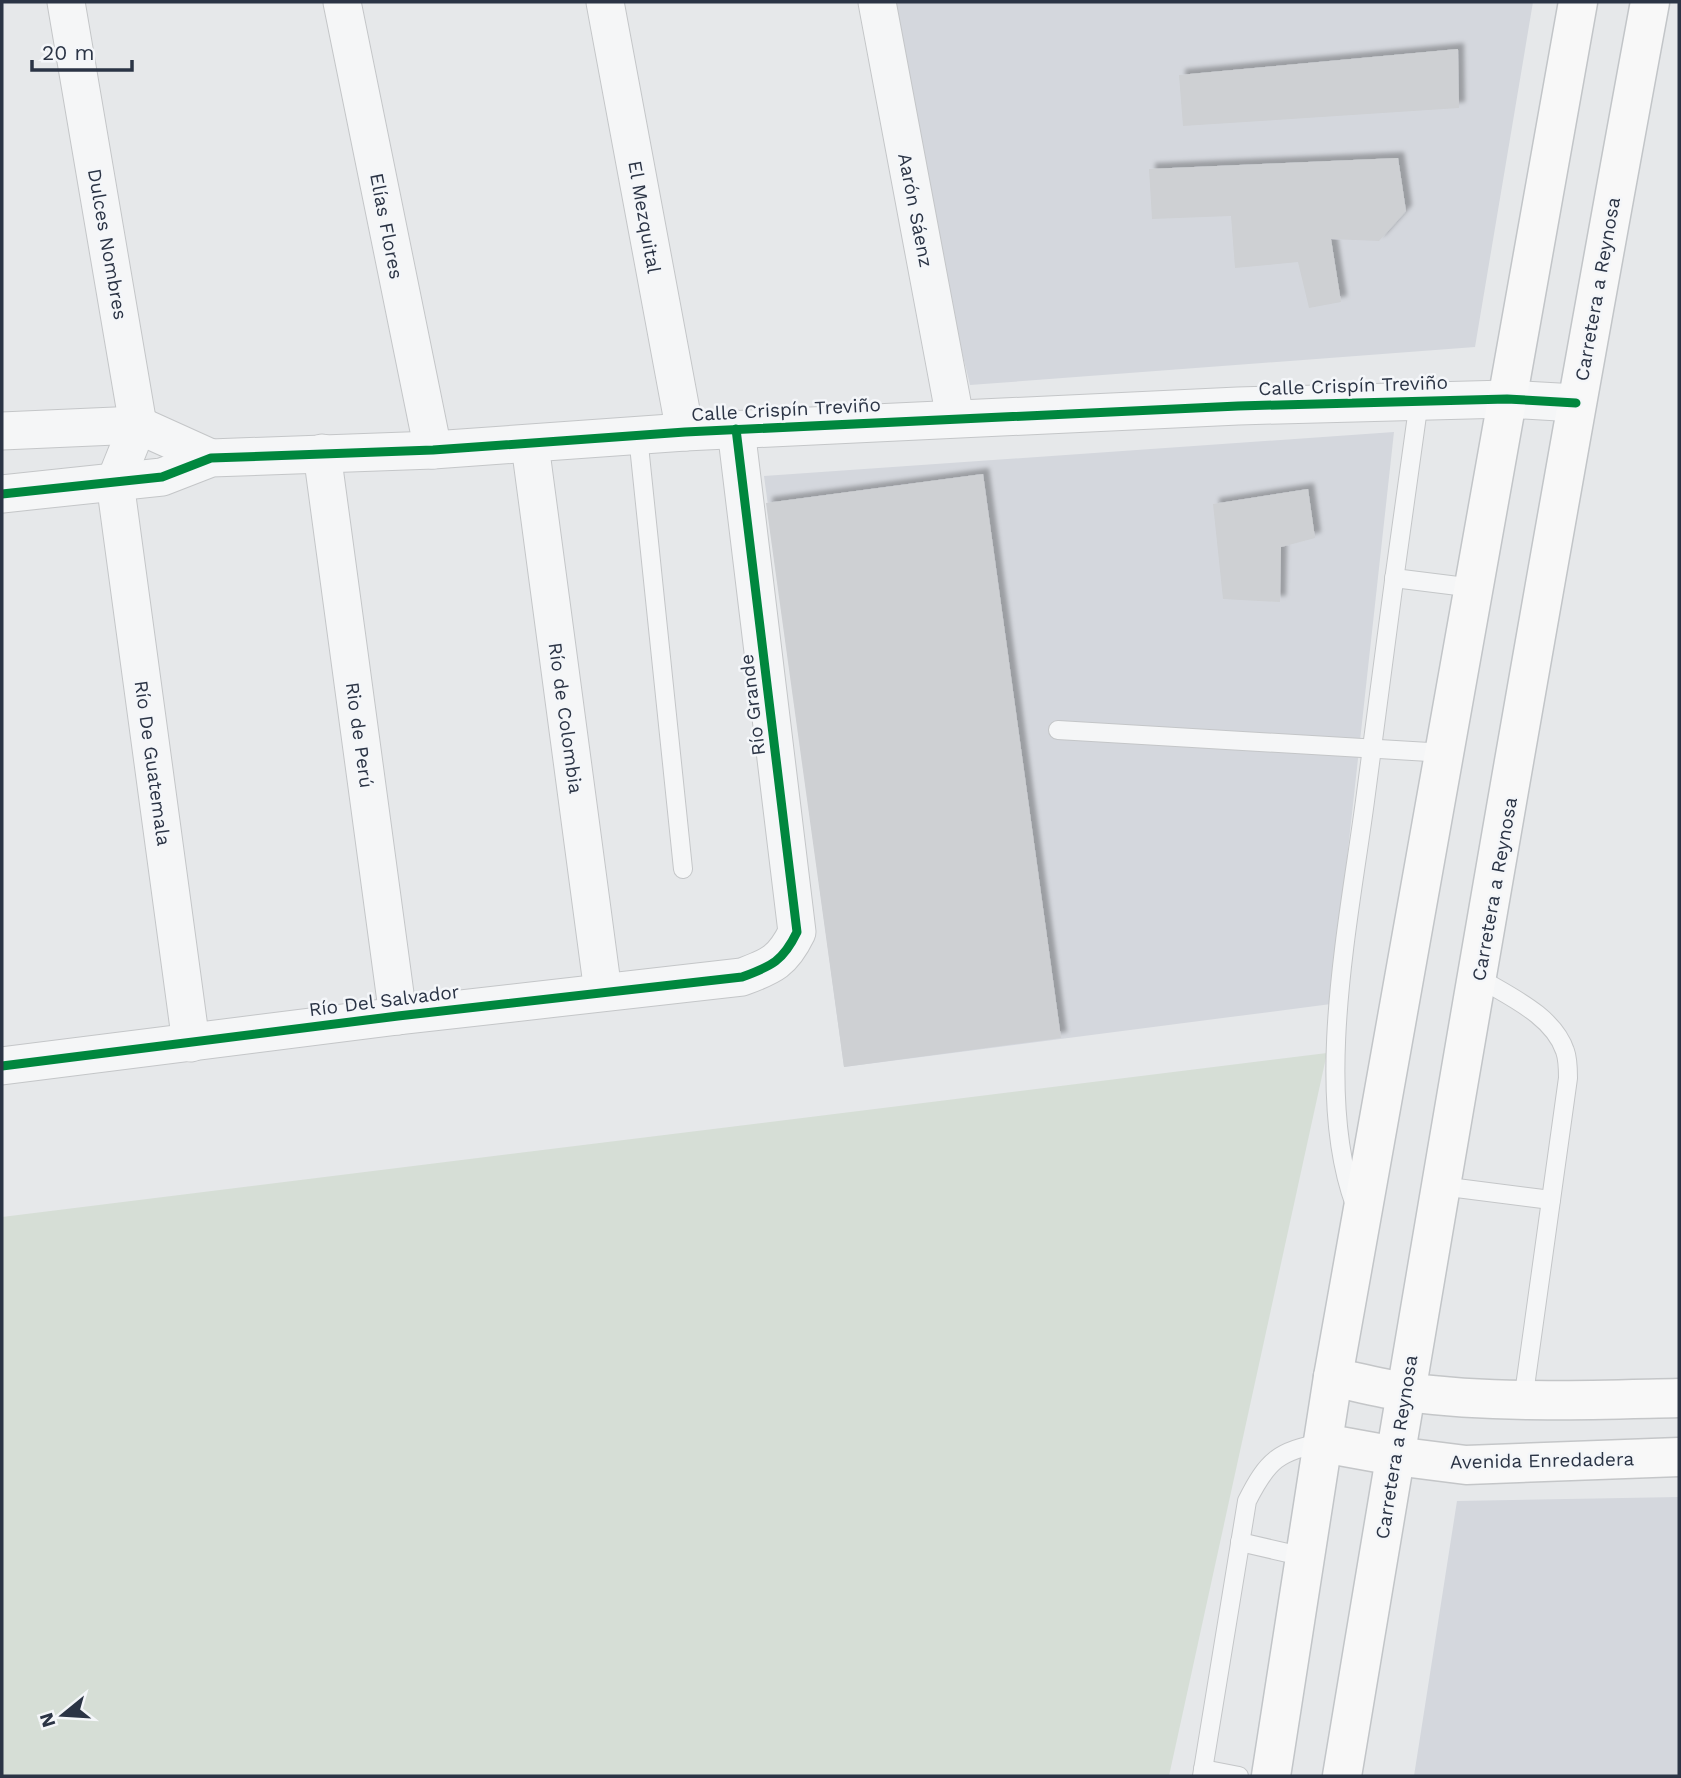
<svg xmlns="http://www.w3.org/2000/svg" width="1681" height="1778" font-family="'Work Sans',sans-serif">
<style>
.built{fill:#d4d7dd}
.green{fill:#d6ded6}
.building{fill:#ced0d3;filter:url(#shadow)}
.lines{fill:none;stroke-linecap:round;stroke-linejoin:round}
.lane-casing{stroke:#c4c6c8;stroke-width:20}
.street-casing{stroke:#c4c6c8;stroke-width:39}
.secondary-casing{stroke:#c4c6c8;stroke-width:41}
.primary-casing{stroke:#c2c5c8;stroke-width:41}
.lane{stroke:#f5f6f7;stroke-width:18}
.street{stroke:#f5f6f7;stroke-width:37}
.secondary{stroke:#f8f8f8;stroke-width:38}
.primary{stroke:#f8f8f8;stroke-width:38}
.cycleway-casing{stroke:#f4f6f9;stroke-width:13}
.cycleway{stroke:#00873e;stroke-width:9}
.labels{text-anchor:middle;stroke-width:5;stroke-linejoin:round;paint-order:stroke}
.street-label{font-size:19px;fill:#2b3445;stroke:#f4f6f9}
</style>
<defs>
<filter id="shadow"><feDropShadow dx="6" dy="-6" stdDeviation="2" flood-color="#0004"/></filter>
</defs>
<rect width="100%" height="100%" fill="#e6e8ea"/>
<g class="built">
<polygon points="877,2 1533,2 1475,347 970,385"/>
<polygon points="1394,432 1331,1004 844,1067 764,476"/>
<polygon points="1679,1497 1679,1776 1414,1776 1457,1501"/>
</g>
<polygon class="green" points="1327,1053 1169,1776 2,1776 2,1217"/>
<g class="building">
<polygon points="1458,49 1459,108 1183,126 1179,75"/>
<polygon points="1398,158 1406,211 1379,241 1331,239 1341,302 1309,308 1298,262 1235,268 1231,216 1152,219 1149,169"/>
<polygon points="983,474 1061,1038 844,1067 766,503"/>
<polygon points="1308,489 1315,538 1281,547 1280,602 1223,599 1213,504"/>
</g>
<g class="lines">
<defs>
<g id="lane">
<polyline points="638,436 683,869"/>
<polyline points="1394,578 1474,588"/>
<polyline points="1058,730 1446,753"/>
<path d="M1479,978C1508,996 1553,1015 1565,1051C1568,1059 1568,1069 1568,1078L1523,1401"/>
<polyline points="1441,1186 1551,1200"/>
<path d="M1355,1205C1313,1091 1349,921 1365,801C1382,668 1400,534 1419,401"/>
<polyline points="1240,1542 1305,1557"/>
<polyline points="1203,1769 1239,1776"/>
<path d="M1202,1776L1247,1501C1267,1461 1279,1450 1323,1443"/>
</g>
<g id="street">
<polyline points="66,2 138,425 115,482 191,1043"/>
<polyline points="342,2 433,450"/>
<polyline points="605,2 685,432"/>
<polyline points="877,2 955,418"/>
<polyline points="2,431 138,425 211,458"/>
<polyline points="530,445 603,992"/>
<polyline points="322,453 398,1016"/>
<polyline points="2,494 162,477 211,458 433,450 685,432 1238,406 1507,399 1576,403"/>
<path d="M2,1066L398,1016L742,977C772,966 783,961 797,932L736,429"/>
</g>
<g id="secondary">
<path d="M1333,1377C1357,1382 1382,1389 1407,1392C1497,1404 1588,1400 1679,1398"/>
<polyline points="1323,1443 1395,1456 1466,1465 1679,1457"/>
</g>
<g id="primary">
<polyline points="1271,1776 1333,1377 1578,2"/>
<path d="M1342,1776C1440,1184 1541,592 1650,2"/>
</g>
</defs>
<use href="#lane" class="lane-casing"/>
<use href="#street" class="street-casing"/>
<use href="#secondary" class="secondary-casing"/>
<use href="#primary" class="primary-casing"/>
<use href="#lane" class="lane"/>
<use href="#street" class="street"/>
<use href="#secondary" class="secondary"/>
<use href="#primary" class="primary"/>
<defs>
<g id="cycleway">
<polyline points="2,494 162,477 211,458 433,450 685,432 1238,406 1507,399 1576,403"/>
<path d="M2,1066L398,1016L742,977C772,966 783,961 797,932L736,429"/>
</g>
</defs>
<use href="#cycleway" class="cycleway-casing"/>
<use href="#cycleway" class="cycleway"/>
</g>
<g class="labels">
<g class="street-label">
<text transform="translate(916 210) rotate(79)" y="7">Aarón Sáenz</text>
<text transform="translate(645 217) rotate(80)" y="7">El Mezquital</text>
<text transform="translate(387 226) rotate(79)" y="7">Elías Flores</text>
<text transform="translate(108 244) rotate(80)" y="7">Dulces Nombres</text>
<text transform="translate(1597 289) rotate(-80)" y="7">Carretera a Reynosa</text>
<text transform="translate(1353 385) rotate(-2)" y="7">Calle Crispín Treviño</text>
<text transform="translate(786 409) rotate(-3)" y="7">Calle Crispín Treviño</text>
<text transform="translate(752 705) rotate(-97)" y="7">Río Grande</text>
<text transform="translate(566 718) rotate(82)" y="7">Río de Colombia</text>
<text transform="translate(360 735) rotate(82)" y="7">Rio de Perú</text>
<text transform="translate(153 763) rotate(82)" y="7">Río De Guatemala</text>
<text transform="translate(1494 889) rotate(-80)" y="7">Carretera a Reynosa</text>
<text transform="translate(384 1000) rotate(-7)" y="7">Río Del Salvador</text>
<text transform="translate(1396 1447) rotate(-81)" y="7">Carretera a Reynosa</text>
<text transform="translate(1542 1460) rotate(-1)" y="7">Avenida Enredadera</text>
</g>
</g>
<rect width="1681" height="1778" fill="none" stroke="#2b3445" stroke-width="7"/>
<g transform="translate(63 1715) rotate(252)" stroke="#f4f6f9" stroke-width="5" paint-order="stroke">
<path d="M0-5L12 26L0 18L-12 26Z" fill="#2b3445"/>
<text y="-10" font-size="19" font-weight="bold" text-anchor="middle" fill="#2b3445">N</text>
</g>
<path d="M32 60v10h100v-10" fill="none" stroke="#2b3445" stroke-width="3.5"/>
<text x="42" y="60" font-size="21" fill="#2b3445" stroke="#f4f6f9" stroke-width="5" paint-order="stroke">20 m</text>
</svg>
